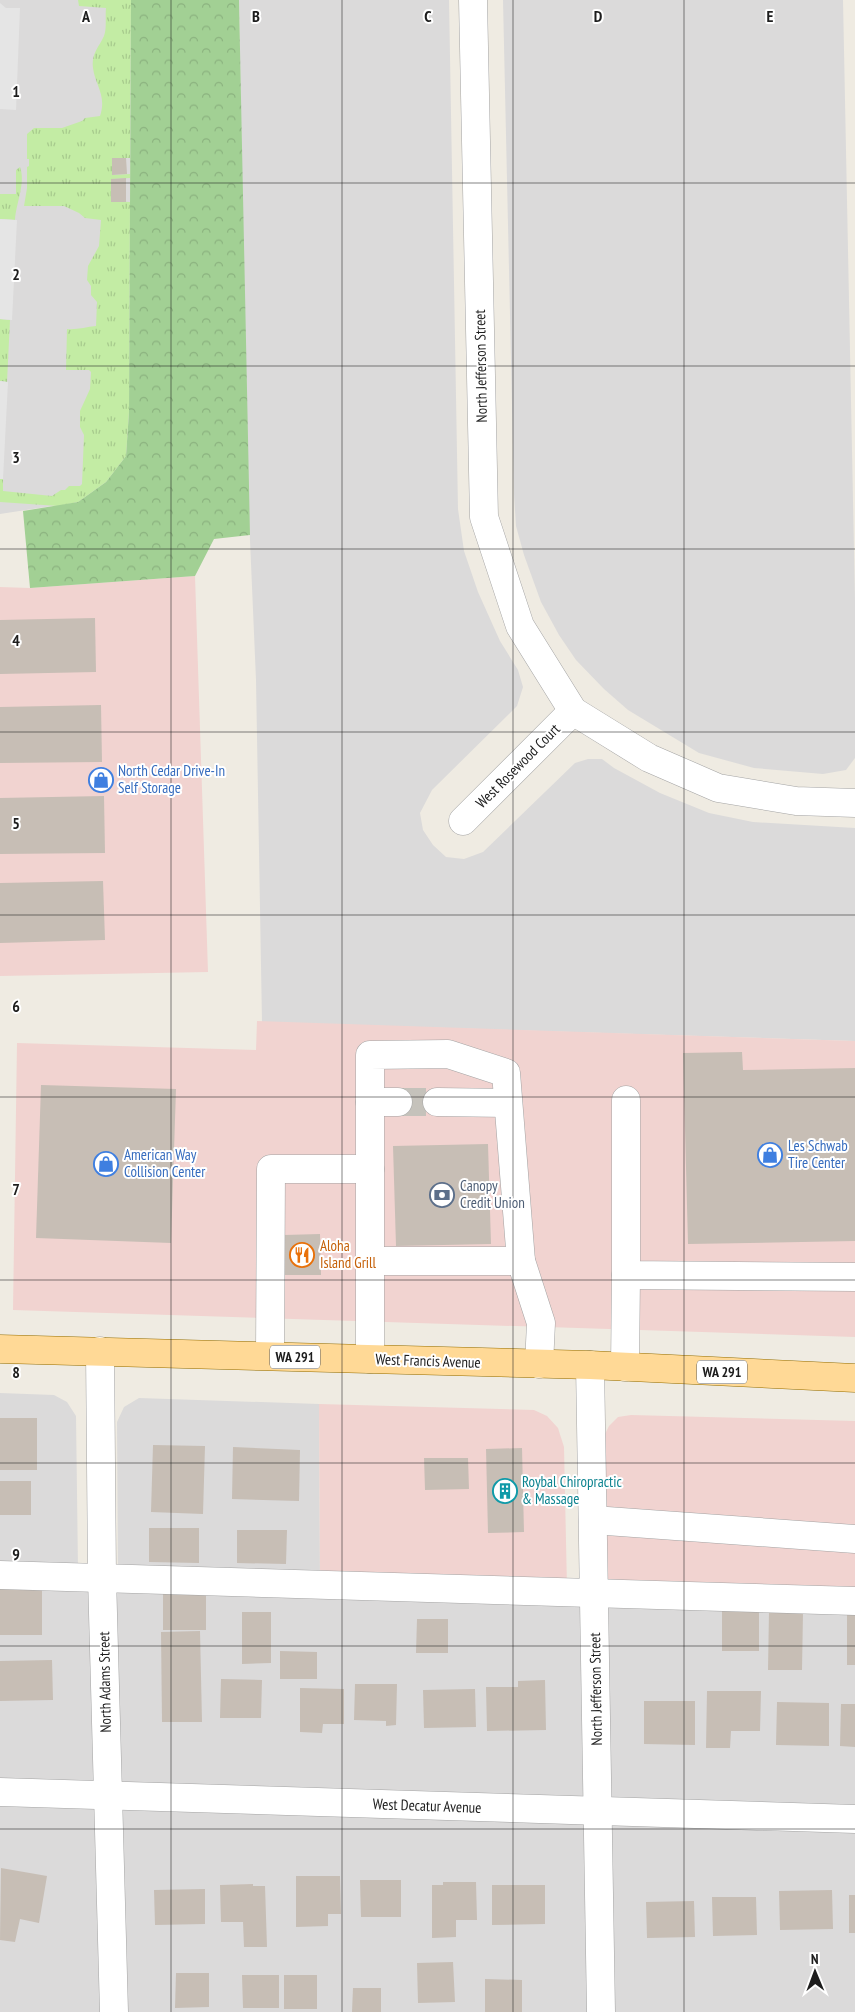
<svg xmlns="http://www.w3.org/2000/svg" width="855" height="2012" font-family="'PT Sans Narrow',sans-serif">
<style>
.residential{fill:#dbdada}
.commercial{fill:#f1d3d0}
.grass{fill:url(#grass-tufts)}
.forest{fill:url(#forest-crowns)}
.parking{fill:#e5e5e5}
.building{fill:#c7beb5}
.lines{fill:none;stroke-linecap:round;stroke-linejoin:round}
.minor-tunnel{stroke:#c5c2bb;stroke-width:28;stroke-dasharray:28 14;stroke-linecap:butt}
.minor-casing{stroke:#a4a4a4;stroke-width:29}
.major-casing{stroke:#956e00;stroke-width:29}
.minor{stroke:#fff;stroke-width:28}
.major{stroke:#ffd996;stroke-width:28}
.grid{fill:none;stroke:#1d1d1d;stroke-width:1;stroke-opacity:0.55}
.labels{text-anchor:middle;stroke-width:4;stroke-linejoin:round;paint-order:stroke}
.shield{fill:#fff;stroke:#616161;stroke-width:1}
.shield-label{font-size:14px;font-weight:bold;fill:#1d1d1d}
.street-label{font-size:15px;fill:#1d1d1d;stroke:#fff}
.shop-label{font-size:15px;fill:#366cbe;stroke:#fff;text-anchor:start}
.service-label{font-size:15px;fill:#4e5e75;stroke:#fff;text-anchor:start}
.food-label{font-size:15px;fill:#c56008;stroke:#fff;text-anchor:start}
.culture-label{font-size:15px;fill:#0d838f;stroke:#fff;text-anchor:start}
.grid-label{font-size:16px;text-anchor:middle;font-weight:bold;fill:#1d1d1d;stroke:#fff;stroke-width:4;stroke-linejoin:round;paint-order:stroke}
</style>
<defs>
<pattern id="grass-tufts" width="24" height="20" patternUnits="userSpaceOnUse" patternTransform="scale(1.25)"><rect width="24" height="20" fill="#c3eca4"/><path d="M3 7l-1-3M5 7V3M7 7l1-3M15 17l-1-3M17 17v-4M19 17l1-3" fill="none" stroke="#a7ca8d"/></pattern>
<pattern id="forest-crowns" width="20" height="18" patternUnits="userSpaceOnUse" patternTransform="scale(1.25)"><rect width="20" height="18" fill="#a2d094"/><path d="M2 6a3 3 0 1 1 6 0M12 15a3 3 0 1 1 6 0" fill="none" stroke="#8bb27f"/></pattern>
</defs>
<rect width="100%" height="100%" fill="#efebe2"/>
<g class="residential">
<polygon points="0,0 131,0 129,412 78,502 0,514"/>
<polygon points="239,0 449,0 458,509 464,551 478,592 500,641 518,670 523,687 517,706 432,790 420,813 423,830 433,845 446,857 464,859 483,852 575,763 588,759 602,759 614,768 660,793 709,813 753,822 855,828 855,1041 262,1022 256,680 247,470"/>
<polygon points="503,0 843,0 855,601 855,758 846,770 823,774 754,768 699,753 628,710 604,689 576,660 559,635 541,602 524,555 516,526 514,495"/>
<polygon points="0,1393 54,1395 67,1402 76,1416 78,1569 118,1572 117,1422 124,1407 139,1398 319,1404 320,1579 855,1596 855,2012 0,2012"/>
</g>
<g class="commercial">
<polygon points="195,576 208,972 0,976 0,587 30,588"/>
<polygon points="257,1021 855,1041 855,1337 13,1310 17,1043 256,1050"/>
<polygon points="319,1404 534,1410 547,1416 558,1428 564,1447 567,1588 320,1579"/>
<polygon points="631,1415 855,1421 855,1596 606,1588 603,1438 609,1426 618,1417"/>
</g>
<g class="grass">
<path d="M78,0H131L130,158H112V175L130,174V178L112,179L111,201L130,202L129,412L126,456L106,482L78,502L58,506L0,502V479H3V491L52,496L61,490H65L69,486H80L82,484L84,435L80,427V411L90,389L91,372L89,370H66L67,329C76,330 86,327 96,326L97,302L91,295V286L87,280L88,266L99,246L101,220L85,218L79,213L64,206H24L27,188V167L29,166V159H27V134L34,128H62L82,121L85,118L100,116C107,95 95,85 93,68C91,54 99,47 104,36C107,28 105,16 106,8L79,6Z"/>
<path d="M20,167C26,183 16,203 15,220L0,219V194H16V170Z"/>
<polygon points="0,319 10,320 7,382 0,381"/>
</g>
<polygon class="forest" points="131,0 239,0 250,535 214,539 195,576 30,588 23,511 78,502 106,482 126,456 129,412"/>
<g class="parking">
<polygon points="0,3 6,8 20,8 16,110 0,109"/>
<polygon points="0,219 17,220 12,320 0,319"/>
<polygon points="0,381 8,382 3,479 0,479"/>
</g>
<g class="building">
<polygon points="112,158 126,158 127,174 112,175"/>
<polygon points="126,178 126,202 111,202 111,179"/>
<polygon points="95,618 96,672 0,674 0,620"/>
<polygon points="101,705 102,762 0,763 0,707"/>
<polygon points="104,796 105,853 0,854 0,798"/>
<polygon points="103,881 105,940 0,943 0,883"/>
<polygon points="742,1052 743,1070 855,1068 855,1241 688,1244 683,1053"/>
<polygon points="41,1085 176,1089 171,1243 36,1238"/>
<polygon points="488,1144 491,1244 396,1246 393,1146"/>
<polygon points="320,1234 321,1275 284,1275 284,1235"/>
<rect x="0" y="1418" width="37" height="52"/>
<polygon points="153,1445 205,1446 203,1514 151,1512"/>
<polygon points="233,1447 300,1450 299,1501 232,1499"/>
<polygon points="522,1448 524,1532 488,1533 486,1449"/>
<polygon points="424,1458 468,1458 469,1489 425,1490"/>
<rect x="0" y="1481" width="31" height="34"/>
<polygon points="149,1528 199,1528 199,1563 149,1562"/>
<polygon points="237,1530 287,1530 286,1564 237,1563"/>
<rect x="0" y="1584" width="42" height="51"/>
<rect x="163" y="1591" width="43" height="39"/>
<rect x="722" y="1610" width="37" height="41"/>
<polygon points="769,1611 803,1612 802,1670 768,1670"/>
<polygon points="242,1612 271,1612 271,1663 242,1664"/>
<rect x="847" y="1615" width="8" height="50"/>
<polygon points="417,1619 448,1619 448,1653 416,1653"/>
<polygon points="200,1631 202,1722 162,1722 161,1632"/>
<polygon points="280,1651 317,1652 317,1679 280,1679"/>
<polygon points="52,1660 53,1700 0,1701 0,1661"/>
<polygon points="221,1679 262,1680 261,1718 220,1718"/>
<polygon points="545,1680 546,1730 487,1731 486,1687 518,1687 518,1681"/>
<polygon points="355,1684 397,1684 396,1725 386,1726 386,1721 354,1720"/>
<polygon points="300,1688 344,1689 344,1724 323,1724 322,1733 300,1732"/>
<polygon points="475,1689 476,1727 424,1728 423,1690"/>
<polygon points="707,1691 761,1691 760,1731 731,1731 730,1748 706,1748"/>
<polygon points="644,1701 695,1701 695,1745 644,1744"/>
<polygon points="777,1702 829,1703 829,1746 776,1745"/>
<polygon points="841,1704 855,1704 855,1747 840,1746"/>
<polygon points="1,1868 47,1876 39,1923 20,1919 15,1942 0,1940"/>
<polygon points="296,1876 340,1876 341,1914 328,1914 328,1926 296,1927"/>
<polygon points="360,1880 401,1880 401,1917 361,1917"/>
<polygon points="443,1882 476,1882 477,1920 456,1920 456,1937 432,1938 432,1885 443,1885"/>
<polygon points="253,1884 253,1886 265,1886 267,1947 244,1947 243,1922 221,1922 220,1885"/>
<polygon points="492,1885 545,1885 545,1924 492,1925"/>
<polygon points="205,1889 205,1924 155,1925 154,1890"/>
<polygon points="832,1890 833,1929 780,1930 779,1891"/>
<rect x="849" y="1895" width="6" height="38"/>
<polygon points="712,1897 756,1897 757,1935 713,1936"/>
<polygon points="694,1901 695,1937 647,1938 646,1902"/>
<polygon points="453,1962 455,2002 418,2003 417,1963"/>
<polygon points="176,1973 209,1973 209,2007 175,2008"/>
<polygon points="242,1975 279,1975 279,2008 243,2008"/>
<rect x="284" y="1975" width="33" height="34"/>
<polygon points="485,1979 522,1980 522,2012 485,2012"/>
<polygon points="353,1988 381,1988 381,2012 352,2012"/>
</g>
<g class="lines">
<polyline class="minor-tunnel" points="398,1102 437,1102"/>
<defs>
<g id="minor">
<polyline points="473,0 484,517 520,626 573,711 649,758 718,788 796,801 855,803"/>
<polyline points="463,821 573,711"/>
<polyline points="626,1100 626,1275 855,1277"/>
<polyline points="370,1102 398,1102"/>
<polyline points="437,1102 508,1103"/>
<polyline points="370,1261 521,1261"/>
<polyline points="100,1351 102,1577 114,2012"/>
<polyline points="270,1356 271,1169 370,1169"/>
<polyline points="370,1359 370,1055 448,1054 506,1073 521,1261 541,1323 539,1364"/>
<polyline points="590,1365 601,2012"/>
<polyline points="625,1367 626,1275"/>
<polyline points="593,1520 855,1539"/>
<polyline points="0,1575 855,1601"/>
<polyline points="0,1792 855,1819"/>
</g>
<polyline id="major" points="0,1349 590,1365 855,1378"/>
</defs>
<use href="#minor" class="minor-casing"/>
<use href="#major" class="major-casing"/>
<use href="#minor" class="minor"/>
<use href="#major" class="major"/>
</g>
<path class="grid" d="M171,0V2012M342,0V2012M513,0V2012M684,0V2012M0,183H855M0,366H855M0,549H855M0,732H855M0,915H855M0,1097H855M0,1280H855M0,1463H855M0,1646H855M0,1829H855"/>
<defs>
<symbol id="shop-ring" viewBox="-11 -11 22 22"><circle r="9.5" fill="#fff" stroke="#3f7fe0" stroke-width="1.5"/><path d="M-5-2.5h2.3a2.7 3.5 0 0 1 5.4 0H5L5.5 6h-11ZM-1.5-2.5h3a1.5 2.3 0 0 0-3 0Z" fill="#3f7fe0"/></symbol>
<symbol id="bank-ring" viewBox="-11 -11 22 22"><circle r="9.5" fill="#fff" stroke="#5c6f8a" stroke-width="1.5"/><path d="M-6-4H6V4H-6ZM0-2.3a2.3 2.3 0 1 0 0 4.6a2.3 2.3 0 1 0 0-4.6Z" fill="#5c6f8a"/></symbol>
<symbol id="restaurant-ring" viewBox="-11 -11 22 22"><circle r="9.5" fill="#fff" stroke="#e8710a" stroke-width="1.5"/><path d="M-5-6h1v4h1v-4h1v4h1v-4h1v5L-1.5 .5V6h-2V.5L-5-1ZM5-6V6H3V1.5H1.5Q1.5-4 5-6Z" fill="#e8710a"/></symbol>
<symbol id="building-ring" viewBox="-11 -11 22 22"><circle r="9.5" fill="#fff" stroke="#0f9aa8" stroke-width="1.5"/><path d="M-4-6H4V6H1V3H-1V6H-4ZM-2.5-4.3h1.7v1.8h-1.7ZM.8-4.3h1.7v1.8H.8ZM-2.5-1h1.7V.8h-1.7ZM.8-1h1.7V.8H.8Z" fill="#0f9aa8"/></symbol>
</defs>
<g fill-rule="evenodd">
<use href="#shop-ring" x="87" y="766" width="28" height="28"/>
<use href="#shop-ring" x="756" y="1141" width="28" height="28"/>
<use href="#shop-ring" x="92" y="1150" width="28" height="28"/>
<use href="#bank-ring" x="428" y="1181" width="28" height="28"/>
<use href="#restaurant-ring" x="288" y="1241" width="28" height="28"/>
<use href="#building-ring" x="491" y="1477" width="28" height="28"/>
</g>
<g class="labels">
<g class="shield">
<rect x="270" y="1345.5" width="50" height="23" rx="4"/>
<rect x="697" y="1360.5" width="50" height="23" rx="4"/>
</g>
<g class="shield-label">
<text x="295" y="1362">WA 291</text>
<text x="722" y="1377">WA 291</text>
</g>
<g class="street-label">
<text transform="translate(481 366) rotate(-91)" y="5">North Jefferson Street</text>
<text transform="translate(518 766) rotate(-45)" y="5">West Rosewood Court</text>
<text transform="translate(428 1361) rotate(2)" y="5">West Francis Avenue</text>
<text transform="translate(105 1682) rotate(-91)" y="5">North Adams Street</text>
<text transform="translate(596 1689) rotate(-91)" y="5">North Jefferson Street</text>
<text transform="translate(427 1806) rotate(2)" y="5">West Decatur Avenue</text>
</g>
<g class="shop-label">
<text x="118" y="776">North Cedar Drive-In<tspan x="118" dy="17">Self Storage</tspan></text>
<text x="788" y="1151">Les Schwab<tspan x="788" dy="17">Tire Center</tspan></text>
<text x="124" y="1160">American Way<tspan x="124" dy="17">Collision Center</tspan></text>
</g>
<g class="service-label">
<text x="460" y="1191">Canopy<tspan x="460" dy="17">Credit Union</tspan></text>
</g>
<g class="food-label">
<text x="320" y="1251">Aloha<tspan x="320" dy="17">Island Grill</tspan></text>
</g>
<g class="culture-label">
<text x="522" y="1487">Roybal Chiropractic<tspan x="522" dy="17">&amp; Massage</tspan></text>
</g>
</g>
<g class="grid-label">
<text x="86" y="22">A</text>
<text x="256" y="22">B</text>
<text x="428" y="22">C</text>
<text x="598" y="22">D</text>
<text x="770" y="22">E</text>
<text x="16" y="97">1</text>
<text x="16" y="280">2</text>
<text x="16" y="463">3</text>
<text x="16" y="646">4</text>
<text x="16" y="829">5</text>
<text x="16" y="1012">6</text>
<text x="16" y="1195">7</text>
<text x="16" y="1378">8</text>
<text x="16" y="1560">9</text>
</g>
<g transform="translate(815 1972) rotate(359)" stroke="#ffffff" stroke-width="4" paint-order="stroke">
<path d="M0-4L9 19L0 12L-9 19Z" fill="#1d1d1d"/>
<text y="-8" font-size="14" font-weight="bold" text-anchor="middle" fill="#1d1d1d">N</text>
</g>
</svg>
